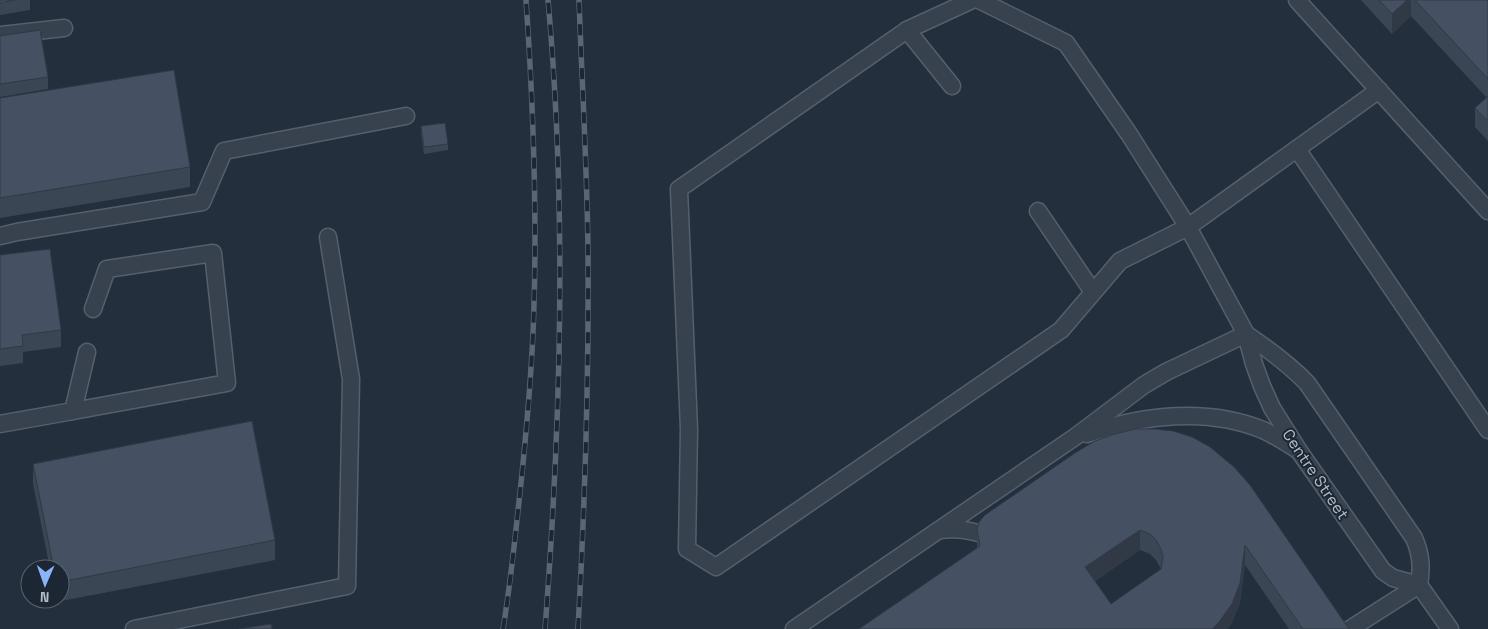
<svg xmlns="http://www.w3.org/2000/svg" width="1488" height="629" font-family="'Space Grotesk',sans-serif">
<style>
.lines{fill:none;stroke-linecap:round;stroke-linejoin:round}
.service-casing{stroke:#565f6c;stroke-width:19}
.service{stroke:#38414e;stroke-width:16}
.rail-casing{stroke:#5a6575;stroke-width:5.5}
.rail{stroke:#1d2633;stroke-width:4;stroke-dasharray:11;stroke-linecap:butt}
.wall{fill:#3b4654;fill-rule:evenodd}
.shaded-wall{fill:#303945}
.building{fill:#455162;stroke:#303945;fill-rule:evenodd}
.labels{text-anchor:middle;stroke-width:4;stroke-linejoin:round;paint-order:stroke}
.street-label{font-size:16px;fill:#b4bcc9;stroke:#1d2633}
</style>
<rect width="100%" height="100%" fill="#242f3e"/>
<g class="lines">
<defs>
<g id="service">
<polyline points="972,0 907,30 679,189 689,429 687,549 716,567 1061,330 1120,261 1188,227 1379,90"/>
<polyline points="979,0 1066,43 1129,134 1188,227 1246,334 1254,364 1262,386 1272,408 1299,451 1383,571 1393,578 1419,585"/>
<polyline points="1297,0 1488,211"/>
<polyline points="907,30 952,86"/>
<polyline points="0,35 64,28"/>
<polyline points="1297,149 1488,430"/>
<polyline points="1038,211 1093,292"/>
<polyline points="0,236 17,232 202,202 224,151 406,116"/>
<path d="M1246,334C1268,349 1289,364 1307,383L1414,538C1421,554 1422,567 1419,585L1450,629"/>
<polyline points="87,352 73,411 227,383 213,253 107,269 93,309"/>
<polyline points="0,424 73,411"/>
<path d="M1087,434C1143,415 1207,407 1263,430C1274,435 1285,442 1296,449"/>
<path d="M940,530C957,528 969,530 985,535"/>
<polyline points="134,629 347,586 351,379 328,237"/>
<polyline points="794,629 1075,437 1144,385 1166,372 1246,334"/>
<polyline points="1350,629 1419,585"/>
</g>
</defs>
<use href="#service" class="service-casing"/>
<use href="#service" class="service"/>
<defs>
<g id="rail">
<path d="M503,629C509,593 513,557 517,520C525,449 532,378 534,306C537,204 533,101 526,0"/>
<path d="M545,629C561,420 567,209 548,0"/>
<path d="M578,629C585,503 589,377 588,250C587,167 582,83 579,0"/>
</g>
</defs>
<use href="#rail" class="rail-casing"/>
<use href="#rail" class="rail"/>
</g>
<g class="wall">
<polygon points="0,0 30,0 30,10 0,15"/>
<polygon points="1361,0 1488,0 1488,141 1475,127 1475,108 1487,98 1411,16 1392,34"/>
<polygon points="0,36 48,77 48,89 0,97"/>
<polygon points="0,98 190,167 190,187 0,218"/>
<polygon points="421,126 448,144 448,150 424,154 421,133"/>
<polygon points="0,255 61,330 61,347 23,352 23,363 0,366"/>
<path d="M1115,434L1349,629H1289L1245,565L1240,603L1232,623L859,629L977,548V530ZM1140,550L1150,554L1156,560L1161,569L1111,604L1095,581Z"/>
<polygon points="33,464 275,540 275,560 56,602 56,599 60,599 60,569 50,569 33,484"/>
</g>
<g class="shaded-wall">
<polygon points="1407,0 1411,0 1411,16 1392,34 1392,14"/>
<polygon points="1140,530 1140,550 1085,587 1085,567"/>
<polygon points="1245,545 1245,565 1240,603 1232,623 1228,629 1212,629"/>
</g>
<g class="building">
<polygon points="0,0 15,0 0,3"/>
<polygon points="1379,0 1407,0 1392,14"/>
<polygon points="1415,0 1488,0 1488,79"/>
<polygon points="40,30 48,77 0,84 0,36"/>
<polygon points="174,70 190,167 0,198 0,98"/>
<polygon points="1488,96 1488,121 1475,108"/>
<polygon points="445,123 448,144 424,147 421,126"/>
<polygon points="50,249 61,330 22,335 23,346 0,349 0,255"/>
<polygon points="252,421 275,540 60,582 60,569 54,569 33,464"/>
<path d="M1136,429H1154L1173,431L1192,437L1210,447L1234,467L1250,485L1349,629H1303L1245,545L1240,583L1232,604L1219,622L1212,629H859L980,546L977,530L979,522L985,515L1075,453L1095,441L1115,434ZM1140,530L1150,534L1156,540L1161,549L1163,557L1161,569L1111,604L1085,567Z"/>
<polygon points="271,624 272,629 239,629"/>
</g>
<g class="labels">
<g class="street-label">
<text transform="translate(1316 474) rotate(56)" y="6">Centre Street</text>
</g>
</g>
<g transform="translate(45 584) rotate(182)"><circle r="24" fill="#1d2633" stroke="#59626f"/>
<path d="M0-4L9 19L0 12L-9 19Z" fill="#8ab4f8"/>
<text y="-8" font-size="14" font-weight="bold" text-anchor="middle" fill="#b4bcc9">N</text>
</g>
</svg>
